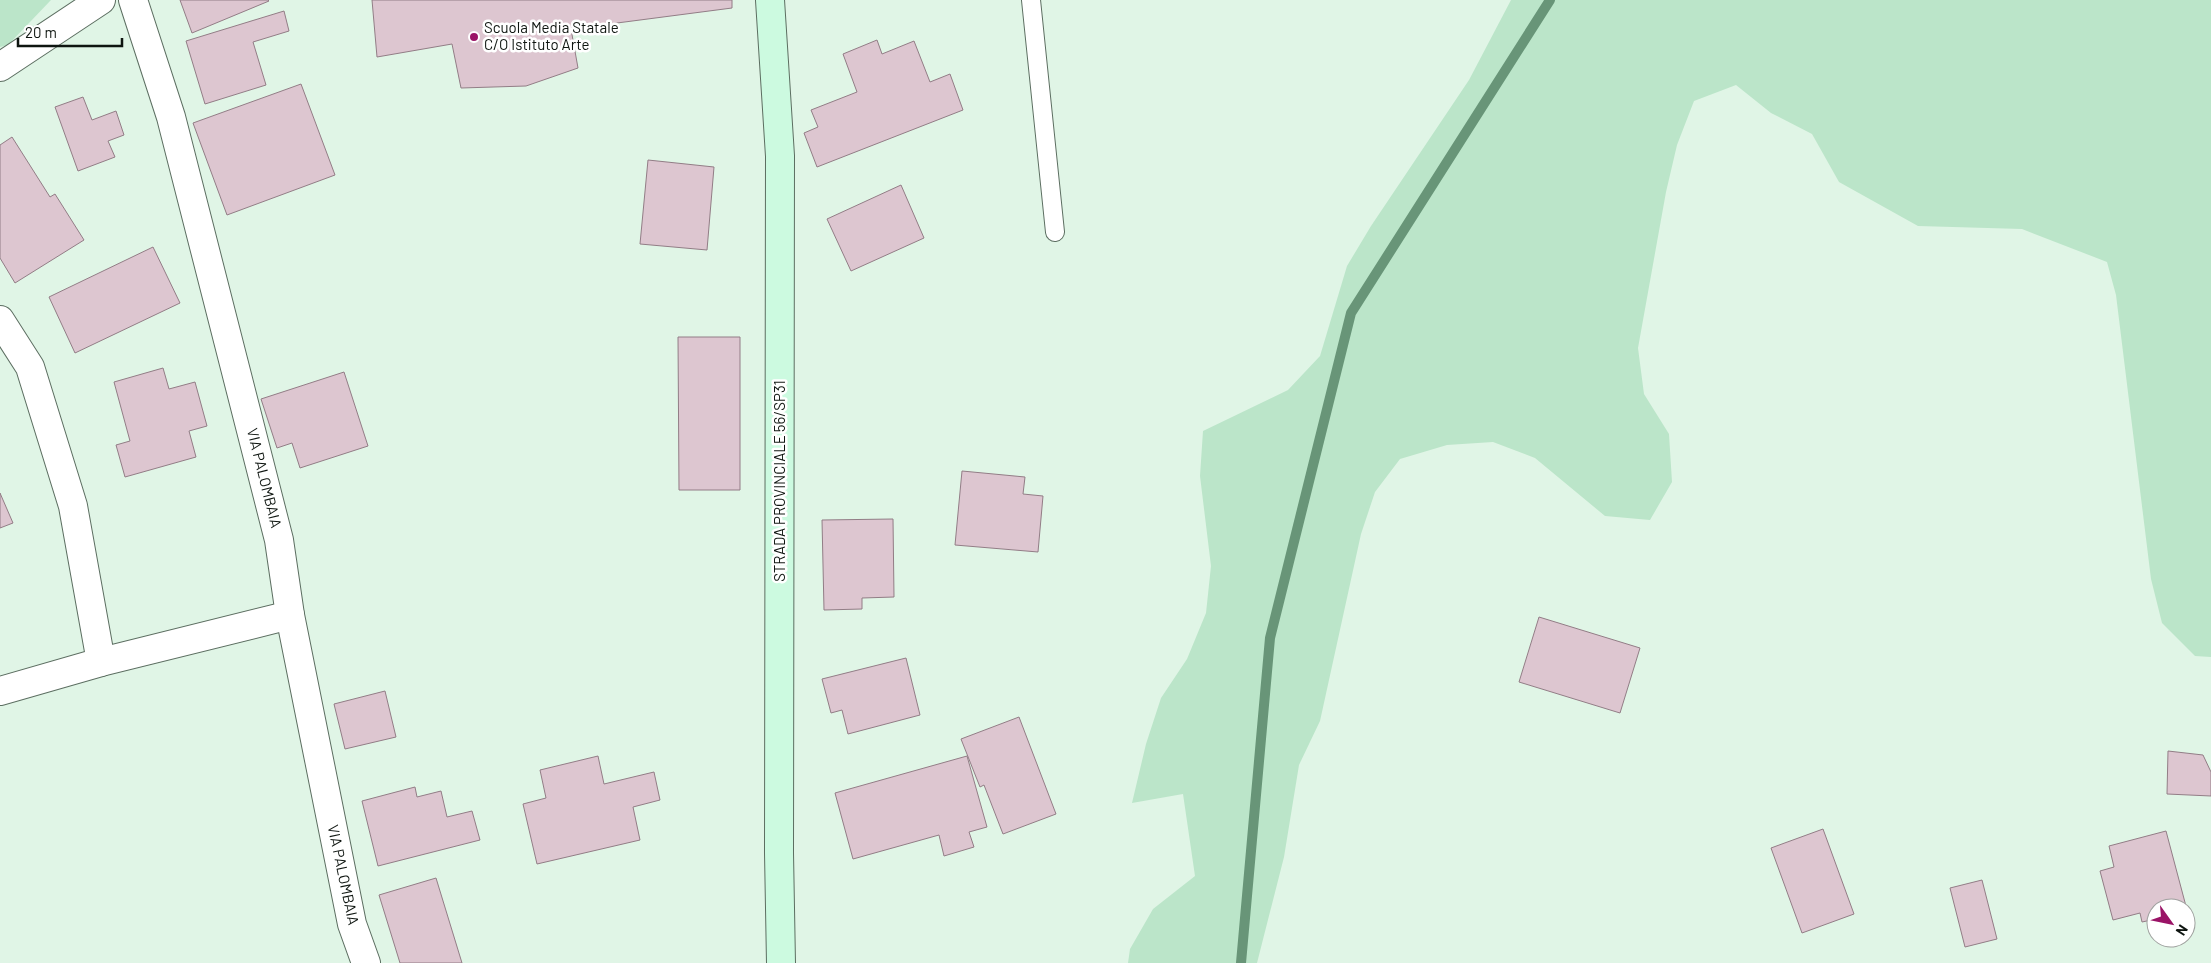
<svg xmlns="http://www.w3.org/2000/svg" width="2211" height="963" font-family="Barlow,sans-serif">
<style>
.green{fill:#bbe5c9}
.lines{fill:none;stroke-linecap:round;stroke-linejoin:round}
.stream{stroke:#689578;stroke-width:10}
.building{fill:#ddc6d0;stroke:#927d86}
.lane-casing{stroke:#5c6e61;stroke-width:20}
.street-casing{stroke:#5c6e61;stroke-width:30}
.secondary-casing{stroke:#5c6e61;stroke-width:30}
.lane{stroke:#fff;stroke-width:18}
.street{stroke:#fff;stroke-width:28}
.secondary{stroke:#ccfae0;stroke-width:28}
.poi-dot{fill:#9a1366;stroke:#fff;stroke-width:2}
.labels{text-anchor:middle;stroke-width:5;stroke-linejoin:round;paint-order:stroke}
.poi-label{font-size:15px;fill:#0e1510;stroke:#fff;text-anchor:start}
.street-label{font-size:15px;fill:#0e1510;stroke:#fff}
</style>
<rect width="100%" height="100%" fill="#e0f5e6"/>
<g class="green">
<polygon points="0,0 51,0 8,45 0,47"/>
<polygon points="1511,0 2211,0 2211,657 2195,656 2162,623 2151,579 2116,295 2107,262 2022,229 1918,226 1839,182 1812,134 1771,113 1736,85 1694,101 1677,145 1666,192 1638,348 1644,394 1669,434 1672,482 1650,520 1605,516 1535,458 1493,442 1447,445 1400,459 1375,492 1361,534 1320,721 1299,765 1284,857 1257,963 1128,963 1130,949 1153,909 1195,876 1183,794 1132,803 1146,744 1161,698 1187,659 1206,613 1211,566 1200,476 1203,431 1288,390 1320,356 1347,266 1371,226 1469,80"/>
</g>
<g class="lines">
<polyline class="stream" points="1241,963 1270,638 1351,313 1550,0"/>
</g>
<g class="building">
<polygon points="180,0 268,0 269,1 192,33"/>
<polygon points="372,0 732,0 732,8 571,29 578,68 526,86 461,88 452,44 377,57"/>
<polygon points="284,11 289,31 253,42 266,85 205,104 186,41"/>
<polygon points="877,40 882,54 914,41 930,82 950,74 963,110 817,167 804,133 818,127 811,110 857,92 843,54"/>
<polygon points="301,84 335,175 227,215 193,123"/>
<polygon points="83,97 92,120 116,111 124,135 108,141 115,157 78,171 55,107"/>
<polygon points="12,137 50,197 55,194 84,240 15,283 0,258 0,145"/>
<polygon points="648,160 714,167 707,250 640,244"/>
<polygon points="901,185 924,238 851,271 827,219"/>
<polygon points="153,247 180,303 75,353 49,297"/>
<polygon points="678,337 740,337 740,490 679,490"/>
<polygon points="163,368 169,389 195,382 207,426 189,431 196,457 125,477 116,445 130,441 114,382"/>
<polygon points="344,372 368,446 300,468 292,443 277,448 261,399"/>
<polygon points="962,471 1025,477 1023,494 1043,496 1038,552 955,545"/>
<polygon points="0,493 13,523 0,528"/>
<polygon points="893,519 894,597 862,598 862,609 824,610 822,520"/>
<polygon points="1539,617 1640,648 1620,713 1519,682"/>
<polygon points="906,658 920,715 848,734 842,710 831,713 822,679"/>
<polygon points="385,691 396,737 345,749 334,704"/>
<polygon points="1019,717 1056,814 1003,834 984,785 980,787 961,739"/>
<polygon points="2168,751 2203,755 2211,772 2211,796 2167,794"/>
<polygon points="598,756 604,784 654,772 660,800 633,807 640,840 537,864 523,804 546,798 540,770"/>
<polygon points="967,756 987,827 969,832 974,847 944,856 939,835 853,859 835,793"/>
<polygon points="415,787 417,797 441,791 447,817 472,811 480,840 378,866 362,801"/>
<polygon points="1823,829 1854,914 1802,933 1771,848"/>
<polygon points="2166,831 2187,910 2186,908 2156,908 2156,919 2142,922 2140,913 2113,920 2100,871 2114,867 2109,846"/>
<polygon points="436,878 462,963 400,963 379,895"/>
<polygon points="1982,880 1997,939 1965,947 1950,888"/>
</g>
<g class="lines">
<defs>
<polyline id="lane" points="1031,0 1055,232"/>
<g id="street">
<polyline points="133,0 171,117 279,540 290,615 352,924 366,963"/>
<polyline points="0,67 101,0"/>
<polyline points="0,320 30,367 73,506 101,662"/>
<polyline points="0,691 101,662 290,615"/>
</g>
<polyline id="secondary" points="770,0 780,156 779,853 781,963"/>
</defs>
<use href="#lane" class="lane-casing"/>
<use href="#street" class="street-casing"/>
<use href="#secondary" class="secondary-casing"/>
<use href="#lane" class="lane"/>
<use href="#street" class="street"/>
<use href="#secondary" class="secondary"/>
</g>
<circle class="poi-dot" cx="474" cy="37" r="5"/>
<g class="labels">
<g class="poi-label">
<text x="484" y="33">Scuola Media Statale<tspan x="484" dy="17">C/O Istituto Arte</tspan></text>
</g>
<g class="street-label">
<text transform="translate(264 478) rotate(76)" y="5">VIA PALOMBAIA</text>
<text transform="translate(780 481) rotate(-90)" y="5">STRADA PROVINCIALE 56/SP31</text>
<text transform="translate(343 875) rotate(78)" y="5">VIA PALOMBAIA</text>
</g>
</g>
<g transform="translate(2171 923) rotate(123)"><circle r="24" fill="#ffffff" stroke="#9fa19f"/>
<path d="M0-4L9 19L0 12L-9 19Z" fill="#9a1366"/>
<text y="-8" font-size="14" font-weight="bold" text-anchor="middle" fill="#0e1510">N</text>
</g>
<path d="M18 38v8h104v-8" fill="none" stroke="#0e1510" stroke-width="2.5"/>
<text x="25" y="38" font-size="15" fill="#0e1510" stroke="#ffffff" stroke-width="4" paint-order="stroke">20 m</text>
</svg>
